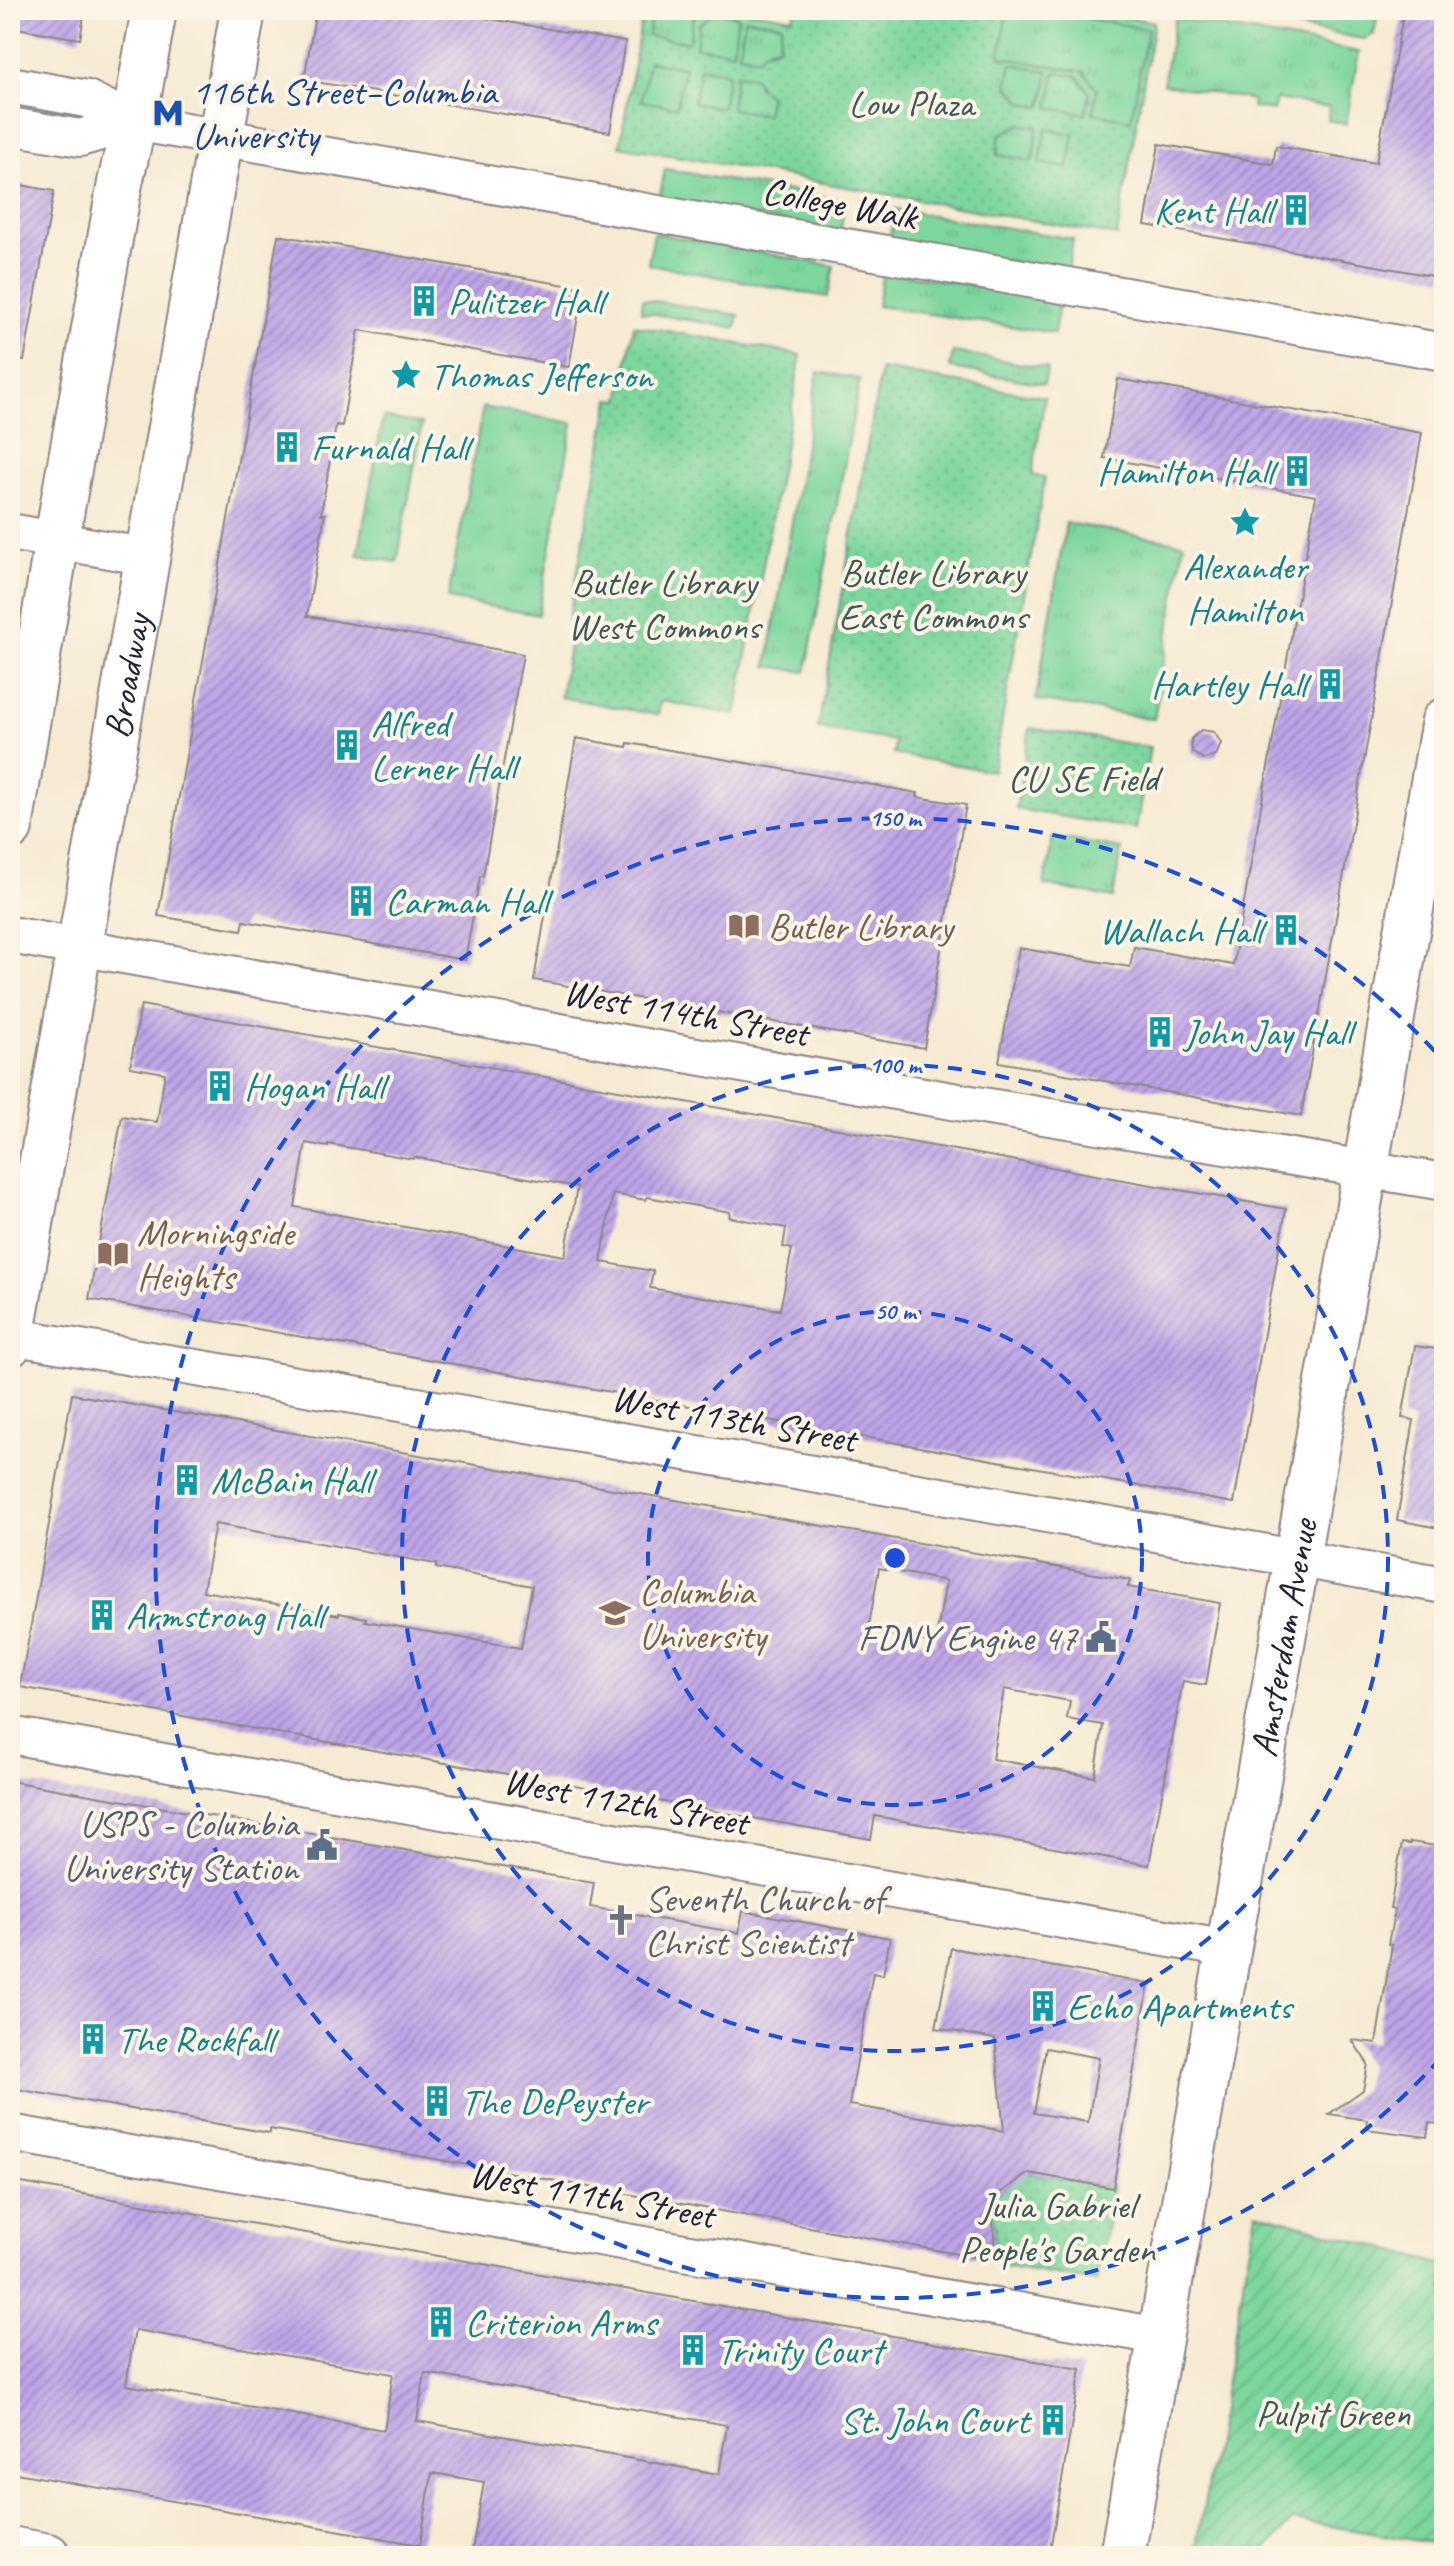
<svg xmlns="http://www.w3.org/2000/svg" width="1454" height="2566" font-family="Caveat,sans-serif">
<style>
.grass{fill:url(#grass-tufts);stroke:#4f7c6c;stroke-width:2}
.park{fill:url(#park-dots);stroke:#4f7c6c;stroke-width:2;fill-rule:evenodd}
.garden{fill:url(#garden-furrows);stroke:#4f7c6c;stroke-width:2}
.building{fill:url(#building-hatch);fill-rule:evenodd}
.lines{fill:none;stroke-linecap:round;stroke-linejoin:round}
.minor-casing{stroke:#8c8686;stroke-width:40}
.major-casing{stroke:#8c8686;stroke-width:48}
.minor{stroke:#fff;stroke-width:36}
.major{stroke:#fff;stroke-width:44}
.ring{fill:none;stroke:#1d4ed8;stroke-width:4;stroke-dasharray:14 10}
.labels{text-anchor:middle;stroke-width:8;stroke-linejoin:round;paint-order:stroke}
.transit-label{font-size:38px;fill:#164399;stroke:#fcf5e5;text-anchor:start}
.park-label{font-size:38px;fill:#3d5858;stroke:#fcf5e5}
.street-label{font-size:38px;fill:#22223b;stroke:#fcf5e5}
.culture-label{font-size:38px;fill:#0d838f;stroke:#fcf5e5;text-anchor:start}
.education-label{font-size:38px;fill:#785e54;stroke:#fcf5e5;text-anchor:start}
.service-label{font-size:38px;fill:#4e5e75;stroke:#fcf5e5;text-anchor:end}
.worship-label{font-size:38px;fill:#5b616d;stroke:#fcf5e5;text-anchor:start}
.centre{fill:#1d4ed8;stroke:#fcf5e5;stroke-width:4}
.ring-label{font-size:24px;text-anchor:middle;font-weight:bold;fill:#1d4ed8;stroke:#fcf5e5;stroke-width:8;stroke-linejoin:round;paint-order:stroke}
</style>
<defs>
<pattern id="grass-tufts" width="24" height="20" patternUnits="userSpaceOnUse" patternTransform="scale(2)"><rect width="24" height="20" fill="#7cd69d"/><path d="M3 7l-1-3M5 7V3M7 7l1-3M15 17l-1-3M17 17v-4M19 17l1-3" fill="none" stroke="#6bb788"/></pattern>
<pattern id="park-dots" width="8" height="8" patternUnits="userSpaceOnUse" patternTransform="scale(2)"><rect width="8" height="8" fill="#7cd69d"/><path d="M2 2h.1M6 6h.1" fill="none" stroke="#6bb788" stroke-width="1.8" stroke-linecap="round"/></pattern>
<pattern id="garden-furrows" width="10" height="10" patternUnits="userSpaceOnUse" patternTransform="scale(2)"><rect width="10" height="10" fill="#7cd69d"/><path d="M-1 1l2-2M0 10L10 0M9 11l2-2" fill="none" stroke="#6bb788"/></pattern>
<pattern id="building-hatch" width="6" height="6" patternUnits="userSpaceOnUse" patternTransform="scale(2)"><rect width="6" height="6" fill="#bea5e8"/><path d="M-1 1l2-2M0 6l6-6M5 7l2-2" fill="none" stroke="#9a86bd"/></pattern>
</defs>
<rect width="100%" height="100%" fill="#fcf5e5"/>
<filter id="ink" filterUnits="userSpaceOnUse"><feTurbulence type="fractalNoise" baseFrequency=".0125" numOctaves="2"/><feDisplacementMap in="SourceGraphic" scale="16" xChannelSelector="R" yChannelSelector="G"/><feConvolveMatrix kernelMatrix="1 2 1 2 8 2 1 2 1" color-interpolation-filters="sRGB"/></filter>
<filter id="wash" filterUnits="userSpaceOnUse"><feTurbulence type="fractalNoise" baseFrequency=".006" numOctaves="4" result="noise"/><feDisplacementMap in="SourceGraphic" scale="32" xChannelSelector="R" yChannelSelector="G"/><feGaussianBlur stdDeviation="1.8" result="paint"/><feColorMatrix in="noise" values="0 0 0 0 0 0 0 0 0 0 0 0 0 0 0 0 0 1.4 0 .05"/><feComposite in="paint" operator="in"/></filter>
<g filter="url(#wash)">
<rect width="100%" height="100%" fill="#f6ead2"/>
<g class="grass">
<polygon points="652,10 702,10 694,16 689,43 648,36"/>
<polygon points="1007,10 1039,10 1148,29 1132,120 1093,113 1097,89 1084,72 999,57"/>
<polygon points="1216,10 1379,10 1374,34 1364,39 1216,13"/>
<polygon points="715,12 738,16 733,53 696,47 699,24"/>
<polygon points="745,18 782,24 779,46 769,48 758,58 739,54"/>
<polygon points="1175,18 1359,52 1346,124 1328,120 1329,107 1276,99 1273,111 1252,107 1253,100 1163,84"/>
<polygon points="648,61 684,67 677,108 641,101"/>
<polygon points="1011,64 1049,71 1042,107 1023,103 1007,85"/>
<polygon points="699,67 729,72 722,108 693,103"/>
<polygon points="1055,72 1077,76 1090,94 1086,115 1049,108"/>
<polygon points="736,74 754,77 760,88 770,95 766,116 730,110"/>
<polygon points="1020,124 1038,127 1032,161 997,155 1000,135"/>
<polygon points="1046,129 1074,134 1068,169 1040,163"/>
<polygon points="665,169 846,201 840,232 659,199"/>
<polygon points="895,209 1073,239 1068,271 889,240"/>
<polygon points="654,233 834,266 828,297 648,264"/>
<polygon points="883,271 1060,299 1054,333 877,306"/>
<polygon points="642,299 739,315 736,328 641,312"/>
<polygon points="953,352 1047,368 1044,384 950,368"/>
<polygon points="818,372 860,379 806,672 767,666"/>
<polygon points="483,407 573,423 538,615 448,599"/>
<polygon points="383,417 422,424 397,562 358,555"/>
<polygon points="1066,523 1184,543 1154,719 1036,700"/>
<polygon points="1053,837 1122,849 1113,898 1044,885"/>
</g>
<g class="park">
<path d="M643,10H652L648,36L689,42L694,16C716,1 767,14 793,18L795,10H1007L1000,57L1084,72L1097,89L1093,113L1131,120L1148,29L1039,10H1085L1154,22L1117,236L620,146ZM715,12L738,16L733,52L696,47L699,24ZM745,18L782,24L779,46L764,51L758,58L739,54ZM649,61L684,67L677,107L641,101ZM1012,64L1049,71L1042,107L1023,103L1007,86ZM700,67L728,73L722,108L693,103ZM1055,72L1078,76L1090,94L1086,114L1049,108ZM736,74L754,77L760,88L770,95L766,115L731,109ZM1020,124L1038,127L1032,161L997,155L1000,135ZM1046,129L1074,134L1068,168L1040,163Z"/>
<polygon points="634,325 801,355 736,715 661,701 658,715 560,697 573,624 568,622 610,399 620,400"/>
<polygon points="881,369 1045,397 1032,475 1045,478 993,771 893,754 895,741 818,728"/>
<polygon points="1030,728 1150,747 1136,829 1016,809"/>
<polygon points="988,2166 1113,2188 1097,2282 997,2265"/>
</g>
<polygon class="garden" points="1256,2212 1444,2265 1444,2545 1293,2520 1260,2556 1195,2556"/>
<g id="blocks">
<g class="building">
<polygon points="10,10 85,10 80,39 10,27"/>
<polygon points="316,10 438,10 625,42 610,132 304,80"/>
<polygon points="1404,10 1444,10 1444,278 1145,225 1159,144 1273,164 1276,146 1376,163"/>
<polygon points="10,183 54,191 24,361 10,360"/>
<polygon points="278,235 583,288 569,367 359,330 342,426 336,425 321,514 325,514 307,616 523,654 483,876 480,876 465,960 244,921 242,930 158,916"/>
<polygon points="1118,379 1422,433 1301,1116 999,1062 1019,948 1130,967 1134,947 1233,965 1316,496 1104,458"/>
<polygon points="1201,730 1214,732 1221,743 1216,756 1203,759 1192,752 1191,739"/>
<polygon points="576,738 627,747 628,743 770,767 918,793 917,797 966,805 924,1048 534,980"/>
<path d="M141,1005L1286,1209L1234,1503L89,1299L122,1116L157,1122L165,1073L130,1067ZM306,1143L328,1147V1144L413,1159L414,1157L577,1187L565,1256L295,1207ZM613,1194L646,1200L647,1197L730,1212L729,1217L786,1228L783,1247L792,1249L780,1310L650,1288L653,1271L601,1262Z"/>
<polygon points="1415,1346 1444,1350 1444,1529 1397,1520 1414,1420 1402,1418"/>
<path d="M72,1394L1130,1580L1128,1587L1220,1603L1206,1685L1183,1681L1149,1865L875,1816L871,1839L20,1687ZM215,1524L436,1564V1568L532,1586L521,1648L365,1621L366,1618L339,1613V1615L203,1591ZM879,1568L946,1581L935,1644L868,1631ZM1004,1689L1070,1701L1067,1719L1103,1725L1095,1777L992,1759Z"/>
<path d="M10,1781L594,1883L590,1907L739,1933L743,1911L890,1938L883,1975L873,1973L849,2105L909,2115L1004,2131L995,2039L936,2028L951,1948L1149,1984L1113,2188L1029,2173L991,2199L996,2261L270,2129V2133L10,2088ZM1046,2048L1099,2058L1088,2122L1034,2113Z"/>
<polygon points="1410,1842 1444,1847 1444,2097 1439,2124 1429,2123 1427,2137 1366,2129 1367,2120 1329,2114 1363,2090 1368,2064 1352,2040 1376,2043 1392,1945 1388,1944 1395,1909 1390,1908 1402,1843 1410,1844"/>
<path d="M10,2181L1081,2369L1049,2556H471L484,2482L432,2473L420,2545L10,2472ZM135,2330L393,2374L384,2430L126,2385ZM425,2373L727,2425L719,2474L417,2421Z"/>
</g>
</g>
</g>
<g filter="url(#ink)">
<use href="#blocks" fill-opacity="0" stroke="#8c8686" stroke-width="2"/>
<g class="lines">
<defs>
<g id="minor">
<polyline points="10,85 87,99 134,122 1444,352"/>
<polyline points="10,126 80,138 134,122"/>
<polyline points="10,532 148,557"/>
<polyline points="10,935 952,1101 1444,1182"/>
<polyline points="10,1336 1139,1530 1444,1585"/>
<polyline points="10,1735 1228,1949"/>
<polyline points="10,2133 1159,2336"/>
</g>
<g id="major">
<polyline points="10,828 62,509 120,183 134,122 154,10"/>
<path id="s1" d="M10,1344L243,10"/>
<polyline points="10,2549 48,2556"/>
<path id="s2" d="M1122,2556L1444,721"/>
</g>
</defs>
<use href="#minor" class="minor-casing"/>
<use href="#major" class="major-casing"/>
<use href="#minor" class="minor"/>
<use href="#major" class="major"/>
</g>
</g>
<g class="ring">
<circle cx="895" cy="1558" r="247"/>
<circle cx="895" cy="1558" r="493"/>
<path d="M1441 2058A740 740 0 1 1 1441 1058"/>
</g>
<defs>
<symbol id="metro-bare" viewBox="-9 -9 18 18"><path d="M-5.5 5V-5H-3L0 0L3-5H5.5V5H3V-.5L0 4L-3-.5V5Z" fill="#1a4fb4" stroke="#fcf5e5" stroke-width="2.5" paint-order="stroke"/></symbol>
<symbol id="building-bare" viewBox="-9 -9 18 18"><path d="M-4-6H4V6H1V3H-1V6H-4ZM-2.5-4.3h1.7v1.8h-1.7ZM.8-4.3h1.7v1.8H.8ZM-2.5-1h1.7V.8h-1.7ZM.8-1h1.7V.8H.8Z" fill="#0f9aa8" stroke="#fcf5e5" stroke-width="2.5" paint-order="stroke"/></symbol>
<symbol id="sight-bare" viewBox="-9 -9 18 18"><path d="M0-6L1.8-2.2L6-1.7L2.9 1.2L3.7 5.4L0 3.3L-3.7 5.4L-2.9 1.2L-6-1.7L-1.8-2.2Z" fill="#0f9aa8" stroke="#fcf5e5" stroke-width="2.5" paint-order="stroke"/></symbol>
<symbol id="library-bare" viewBox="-9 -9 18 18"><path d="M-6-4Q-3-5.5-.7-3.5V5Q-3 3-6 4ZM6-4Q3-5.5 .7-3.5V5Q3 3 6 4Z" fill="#8d6e63" stroke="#fcf5e5" stroke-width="2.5" paint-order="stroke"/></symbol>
<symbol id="university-bare" viewBox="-9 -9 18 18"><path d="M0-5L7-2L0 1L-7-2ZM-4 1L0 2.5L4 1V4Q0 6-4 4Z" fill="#8d6e63" stroke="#fcf5e5" stroke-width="2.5" paint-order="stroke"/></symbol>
<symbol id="civic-bare" viewBox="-9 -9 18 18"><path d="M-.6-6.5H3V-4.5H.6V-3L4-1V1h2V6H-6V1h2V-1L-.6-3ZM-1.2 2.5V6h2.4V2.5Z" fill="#5c6f8a" stroke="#fcf5e5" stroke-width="2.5" paint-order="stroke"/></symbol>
<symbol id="church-bare" viewBox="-9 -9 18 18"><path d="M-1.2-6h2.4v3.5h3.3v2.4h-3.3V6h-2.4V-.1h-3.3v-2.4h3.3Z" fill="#6b7280" stroke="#fcf5e5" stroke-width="2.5" paint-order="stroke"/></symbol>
</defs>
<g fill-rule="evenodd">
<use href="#metro-bare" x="146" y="91" width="44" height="44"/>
<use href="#building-bare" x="1274" y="188" width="44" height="44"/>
<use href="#building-bare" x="402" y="279" width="44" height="44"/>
<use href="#sight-bare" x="384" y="353" width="44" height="44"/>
<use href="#building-bare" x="265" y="425" width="44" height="44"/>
<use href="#building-bare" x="1275" y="449" width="44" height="44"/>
<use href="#sight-bare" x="1223" y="500" width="44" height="44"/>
<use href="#building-bare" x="1308" y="662" width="44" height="44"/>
<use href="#building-bare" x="325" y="723" width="44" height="44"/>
<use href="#building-bare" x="339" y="879" width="44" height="44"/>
<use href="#library-bare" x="722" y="904" width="44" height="44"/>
<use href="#building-bare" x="1264" y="908" width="44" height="44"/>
<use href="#building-bare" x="1138" y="1010" width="44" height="44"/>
<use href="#building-bare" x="198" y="1064" width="44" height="44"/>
<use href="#library-bare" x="91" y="1232" width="44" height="44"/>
<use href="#building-bare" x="165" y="1458" width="44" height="44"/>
<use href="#university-bare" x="593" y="1591" width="44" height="44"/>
<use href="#building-bare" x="80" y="1593" width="44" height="44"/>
<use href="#civic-bare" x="1079" y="1615" width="44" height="44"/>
<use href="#civic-bare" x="300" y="1823" width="44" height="44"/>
<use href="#church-bare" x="599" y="1898" width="44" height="44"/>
<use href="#building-bare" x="1021" y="1984" width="44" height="44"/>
<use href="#building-bare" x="71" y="2017" width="44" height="44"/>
<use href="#building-bare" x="415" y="2079" width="44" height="44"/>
<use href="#building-bare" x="419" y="2300" width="44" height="44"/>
<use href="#building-bare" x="671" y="2328" width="44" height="44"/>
<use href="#building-bare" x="1031" y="2398" width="44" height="44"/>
</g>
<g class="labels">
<g class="transit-label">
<text x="192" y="104">116th Street–Columbia<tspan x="192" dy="44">University</tspan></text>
</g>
<g class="park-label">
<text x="911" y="116">Low Plaza</text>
<text x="933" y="585">Butler Library<tspan x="933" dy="44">East Commons</tspan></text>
<text x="664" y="595">Butler Library<tspan x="664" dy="44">West Commons</tspan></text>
<text x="1083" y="791">CU SE Field</text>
<text x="1057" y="2218">Julia Gabriel<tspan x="1057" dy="44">People's Garden</tspan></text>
<text x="1333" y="2426">Pulpit Green</text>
</g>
<g class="street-label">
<text transform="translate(840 203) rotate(10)" y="13">College Walk</text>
<text dy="13" stroke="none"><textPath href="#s1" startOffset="678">Broadway</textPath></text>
<text transform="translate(686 1012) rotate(10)" y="13">West 114th Street</text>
<text transform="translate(734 1418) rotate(10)" y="13">West 113th Street</text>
<text dy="13" stroke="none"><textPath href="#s2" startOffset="932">Amsterdam Avenue</textPath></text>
<text transform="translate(626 1801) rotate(10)" y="13">West 112th Street</text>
<text transform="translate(592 2194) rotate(10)" y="13">West 111th Street</text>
</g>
<g class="culture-label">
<text x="1272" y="223" text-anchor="end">Kent Hall</text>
<text x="448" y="314">Pulitzer Hall</text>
<text x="430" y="388">Thomas Jefferson</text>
<text x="311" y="460">Furnald Hall</text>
<text x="1273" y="484" text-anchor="end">Hamilton Hall</text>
<text x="1245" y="579" text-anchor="middle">Alexander<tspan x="1245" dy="44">Hamilton</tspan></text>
<text x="1306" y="697" text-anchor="end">Hartley Hall</text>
<text x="371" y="736">Alfred<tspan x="371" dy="44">Lerner Hall</tspan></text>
<text x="385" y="914">Carman Hall</text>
<text x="1262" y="943" text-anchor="end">Wallach Hall</text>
<text x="1184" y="1045">John Jay Hall</text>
<text x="244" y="1099">Hogan Hall</text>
<text x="211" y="1493">McBain Hall</text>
<text x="126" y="1628">Armstrong Hall</text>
<text x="1067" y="2019">Echo Apartments</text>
<text x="117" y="2052">The Rockfall</text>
<text x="461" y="2114">The DePeyster</text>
<text x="465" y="2335">Criterion Arms</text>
<text x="717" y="2363">Trinity Court</text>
<text x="1029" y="2433" text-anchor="end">St. John Court</text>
</g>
<g class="education-label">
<text x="768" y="939">Butler Library</text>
<text x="137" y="1245">Morningside<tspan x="137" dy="44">Heights</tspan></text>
<text x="639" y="1604">Columbia<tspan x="639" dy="44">University</tspan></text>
</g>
<g class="service-label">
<text x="1077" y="1650">FDNY Engine 47</text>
<text x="298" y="1836">USPS - Columbia<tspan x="298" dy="44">University Station</tspan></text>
</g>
<g class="worship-label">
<text x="645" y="1911">Seventh Church of<tspan x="645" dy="44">Christ Scientist</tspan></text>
</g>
</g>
<circle cx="895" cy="1558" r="12" class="centre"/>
<g class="ring-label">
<text x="895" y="826">150 m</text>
<text x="895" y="1073">100 m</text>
<text x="895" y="1319">50 m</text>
</g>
<rect width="1454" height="2566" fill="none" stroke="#fcf5e5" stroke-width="40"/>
</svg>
